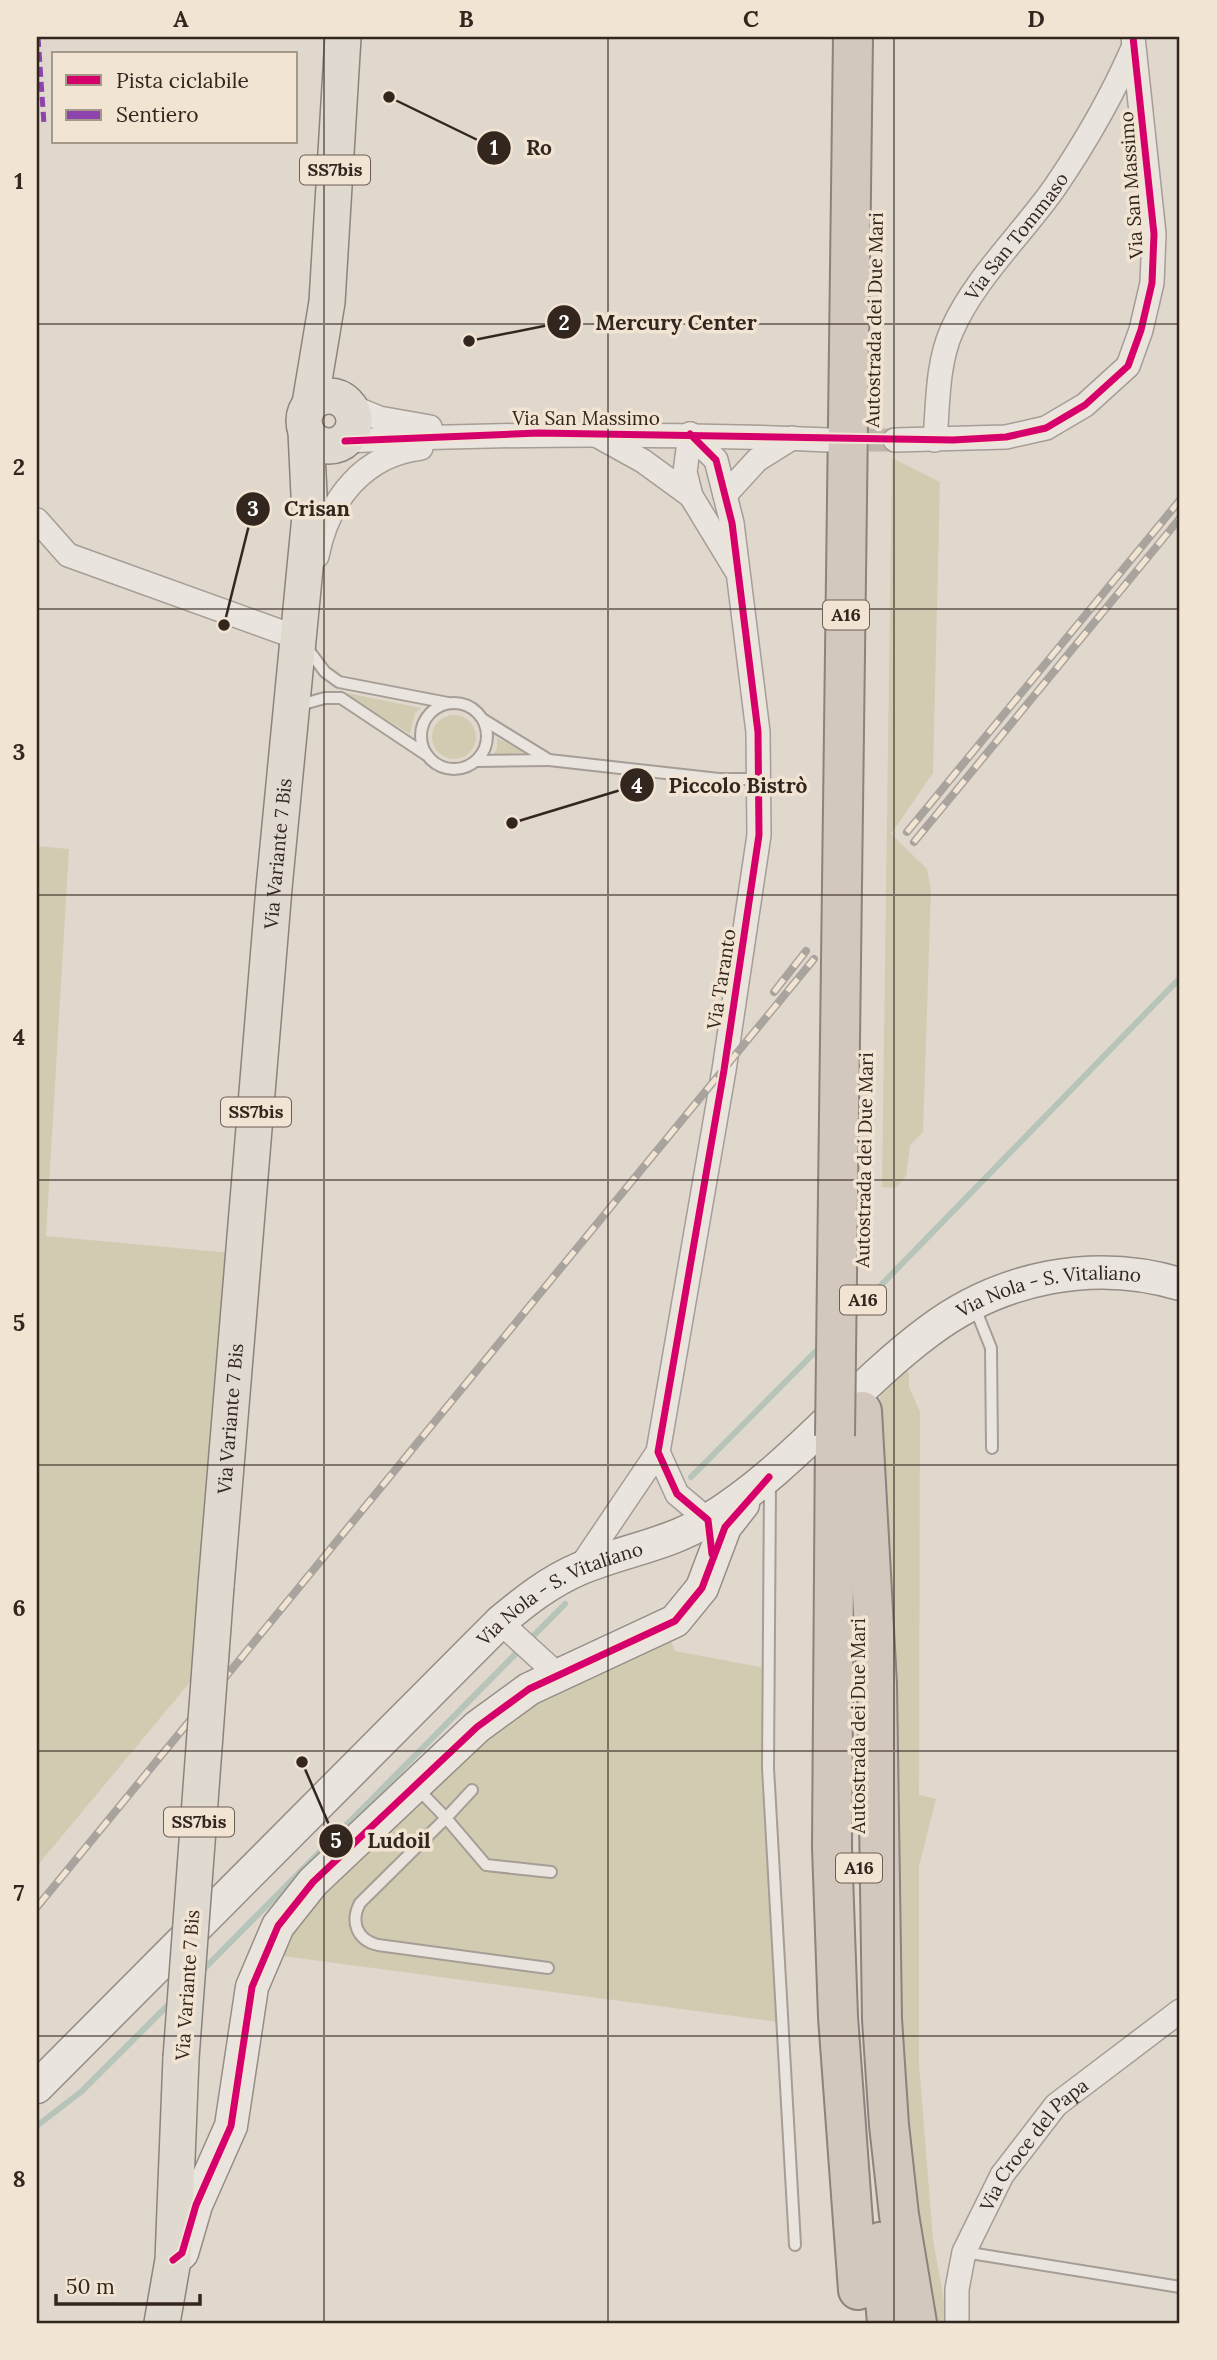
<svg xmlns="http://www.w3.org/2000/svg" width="1217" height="2360" font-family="Lora,serif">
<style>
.green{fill:#d1ccb1}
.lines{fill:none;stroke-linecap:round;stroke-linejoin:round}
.stream{stroke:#b7c4ba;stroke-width:6}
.street-tunnel{stroke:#bdb4aa;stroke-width:23;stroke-dasharray:23 11;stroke-linecap:butt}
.lane-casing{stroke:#a59d96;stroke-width:14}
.street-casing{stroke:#a59d96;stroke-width:26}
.secondary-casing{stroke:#958d86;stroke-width:35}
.primary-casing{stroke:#8b837d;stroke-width:38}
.highway-casing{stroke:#8b837d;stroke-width:42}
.lane{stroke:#e9e4dd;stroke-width:10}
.street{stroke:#e9e4dd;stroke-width:23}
.secondary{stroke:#e9e4dd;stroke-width:32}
.primary{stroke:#e0d9d0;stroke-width:35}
.highway{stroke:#d3c8be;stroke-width:38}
.rail-casing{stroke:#a9a39d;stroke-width:8}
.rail{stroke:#f1e4d3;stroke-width:5;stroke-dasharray:16;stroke-linecap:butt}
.primary-bridge-casing{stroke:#8b837d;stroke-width:38;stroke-linecap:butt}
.highway-bridge-casing{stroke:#8b837d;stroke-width:42;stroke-linecap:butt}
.primary-bridge{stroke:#e0d9d0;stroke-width:35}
.highway-bridge{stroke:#d3c8be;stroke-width:38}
.quiet{stroke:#8e44ad;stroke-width:5;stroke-dasharray:10 5;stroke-linecap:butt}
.cycleway-casing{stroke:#f1e4d3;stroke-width:11}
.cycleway{stroke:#d6006c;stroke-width:7}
.grid{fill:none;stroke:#33261f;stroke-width:2;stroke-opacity:0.55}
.labels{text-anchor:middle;stroke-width:7;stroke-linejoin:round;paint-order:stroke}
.shield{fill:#f1e4d3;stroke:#6c5f55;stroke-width:2}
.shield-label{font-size:18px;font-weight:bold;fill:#33261f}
.street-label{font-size:19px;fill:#33261f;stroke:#f1e4d3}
.leader{fill:none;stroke:#33261f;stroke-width:2.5}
.callout-dot{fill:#33261f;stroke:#f1e4d3;stroke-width:2.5}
.mark-label{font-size:21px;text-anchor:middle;font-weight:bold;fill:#fff}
.callout-label{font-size:21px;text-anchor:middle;font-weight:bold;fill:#33261f;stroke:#f1e4d3;stroke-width:7;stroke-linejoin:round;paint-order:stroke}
.neatline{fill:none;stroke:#33261f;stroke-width:2.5}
.grid-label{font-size:23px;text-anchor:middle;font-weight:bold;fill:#33261f}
</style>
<rect width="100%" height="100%" fill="#e0d7cd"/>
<g class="green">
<polygon points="892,458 940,482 933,773 891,834 927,869 931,889 923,1132 910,1145 906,1176 896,1188 882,1187"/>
<polygon points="342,692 421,708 415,713 410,734"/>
<circle cx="454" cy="737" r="22"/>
<polygon points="497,738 527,753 492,755 497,749"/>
<polygon points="37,846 69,849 46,1236 231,1253 196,1675 37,1866"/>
<polygon points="905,1368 909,1374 909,1387 920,1412 919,1795 936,1799 919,1866 919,2064 933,2239 948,2323 927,2323 900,2142 880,1388"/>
<polygon points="668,1634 675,1651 765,1668 762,1790 771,1880 779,2022 275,1955 301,1910 500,1717"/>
</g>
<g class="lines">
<g class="stream">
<polyline points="852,1315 1180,978"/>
<polyline points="691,1477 822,1345"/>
<polyline points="200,1973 565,1604"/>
<polyline points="38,2125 82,2091 172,2001"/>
</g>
<polyline class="street-tunnel" points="835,440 895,440"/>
<defs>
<g id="lane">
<polyline points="307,648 325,672 339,682 448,703"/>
<circle cx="454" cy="736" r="33"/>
<polyline points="296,706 325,698 341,698 425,754"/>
<polyline points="549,760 719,779 759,779"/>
<polyline points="477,761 549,760 484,720"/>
<polyline points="975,1308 991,1348 992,1448"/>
<polyline points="770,1483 768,1768 795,2245"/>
<path d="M417,1788L446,1818L360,1903C350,1922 357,1940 378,1945L548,1968"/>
<polyline points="472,1790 446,1818 486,1865 551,1872"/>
<polyline points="964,2252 1180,2287"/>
</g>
<g id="street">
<polyline points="350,406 379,418 430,427"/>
<polyline points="690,434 716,460 732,523 758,732 759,835 724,1070 658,1452 677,1494 708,1520"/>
<polyline points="690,434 685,472 691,496 736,570"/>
<polyline points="596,435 643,461 691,496"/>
<polyline points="895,440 1006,437 1046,428 1085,405 1128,366 1141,330 1152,283 1154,234 1133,37"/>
<path id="s1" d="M935,440C938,404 937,363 952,330C974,279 1023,233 1055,187C1085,143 1112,96 1133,48"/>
<path d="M345,441C507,433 666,433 828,440"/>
<polyline points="725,495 757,460 792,438"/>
<polyline points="37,520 68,555 301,639"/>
<path d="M317,556C328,500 363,455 421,448"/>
<polyline points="579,1569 658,1452"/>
<polyline points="500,1622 558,1675"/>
<path id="s2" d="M957,2323V2289L964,2252L1002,2175L1056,2105L1180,2011"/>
</g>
<g id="secondary">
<path id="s3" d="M37,2087L500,1622C525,1601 549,1582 579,1569C621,1551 668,1545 708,1520C792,1469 851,1389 929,1331C1001,1277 1094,1258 1180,1284"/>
<polyline points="177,2257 182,2253 196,2205 231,2126 252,1987 278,1926 313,1882 477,1727 529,1689 675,1621 702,1588 725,1527 743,1504"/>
</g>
<g id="primary">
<circle cx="329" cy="421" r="25"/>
<polyline points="310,404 327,302 343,37"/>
<path id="s4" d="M216,1586L274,888L310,516L306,431"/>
<polyline points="162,2323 173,2260 181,2058"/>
</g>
<g id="highway">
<polyline points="838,1193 853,37"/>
<polyline points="862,1411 877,1684 882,2019 889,2125 899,2215 917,2323"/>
<polyline points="835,1436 832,1847 838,2017 858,2290"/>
<polyline points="880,2242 887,2323"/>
</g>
</defs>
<use href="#lane" class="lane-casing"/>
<use href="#street" class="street-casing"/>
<use href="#secondary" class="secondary-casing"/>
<use href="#primary" class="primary-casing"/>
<use href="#highway" class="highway-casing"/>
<use href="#lane" class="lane"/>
<use href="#street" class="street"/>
<use href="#secondary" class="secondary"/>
<use href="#primary" class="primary"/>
<use href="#highway" class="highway"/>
<defs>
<g id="rail">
<polyline points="907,832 1180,500"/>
<polyline points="914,842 1180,518"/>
<polyline points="774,992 806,951"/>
<polyline points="37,1907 814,959"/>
</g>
</defs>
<use href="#rail" class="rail-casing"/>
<use href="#rail" class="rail"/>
<defs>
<polyline id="primary-bridge" points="181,2058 216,1586"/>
<polyline id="highway-bridge" points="835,1436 838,1193"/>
</defs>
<use href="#primary-bridge" class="primary-bridge-casing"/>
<use href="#highway-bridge" class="highway-bridge-casing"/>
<use href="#primary-bridge" class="primary-bridge"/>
<use href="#highway-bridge" class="highway-bridge"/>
<polyline class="quiet" points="38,37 44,124"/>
<defs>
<g id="cycleway">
<polyline points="690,434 716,460 732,523 758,732 759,835 724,1070 658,1452 677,1494 708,1520 712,1554"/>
<polyline points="345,441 538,433 953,440 1006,437 1046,428 1085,405 1128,366 1141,330 1152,283 1154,234 1133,37"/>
<polyline points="173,2260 182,2253 196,2205 231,2126 252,1987 278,1926 313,1882 477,1727 529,1689 675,1621 702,1588 725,1527 769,1477"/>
</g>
</defs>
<use href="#cycleway" class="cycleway-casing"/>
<use href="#cycleway" class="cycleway"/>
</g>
<path class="grid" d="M324,37V2323M608,37V2323M894,37V2323M37,324H1180M37,609H1180M37,895H1180M37,1180H1180M37,1465H1180M37,1751H1180M37,2036H1180"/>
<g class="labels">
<g class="shield">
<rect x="300" y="155.5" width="70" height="29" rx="5"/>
<rect x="823" y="600.5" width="46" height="29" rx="5"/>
<rect x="221" y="1097.5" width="70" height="29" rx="5"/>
<rect x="840" y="1285.5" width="46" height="29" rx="5"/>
<rect x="164" y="1807.5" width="70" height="29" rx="5"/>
<rect x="836" y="1853.5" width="46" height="29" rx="5"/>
</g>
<g class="shield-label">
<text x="335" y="176">SS7bis</text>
<text x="846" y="621">A16</text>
<text x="256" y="1118">SS7bis</text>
<text x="863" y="1306">A16</text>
<text x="199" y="1828">SS7bis</text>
<text x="859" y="1874">A16</text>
</g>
<g class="street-label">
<text transform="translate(1131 185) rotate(-94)" y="7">Via San Massimo</text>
<text dy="7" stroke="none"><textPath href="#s1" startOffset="226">Via San Tommaso</textPath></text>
<text transform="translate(874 320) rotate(-89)" y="7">Autostrada dei Due Mari</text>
<text x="586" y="425">Via San Massimo</text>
<text dy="7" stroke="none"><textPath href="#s4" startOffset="735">Via Variante 7 Bis</textPath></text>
<text transform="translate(721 979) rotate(-81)" y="7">Via Taranto</text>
<text transform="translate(864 1160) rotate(-89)" y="7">Autostrada dei Due Mari</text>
<text dy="7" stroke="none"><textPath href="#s3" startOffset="1311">Via Nola - S. Vitaliano</textPath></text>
<text dy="7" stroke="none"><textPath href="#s4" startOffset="168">Via Variante 7 Bis</textPath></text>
<text dy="7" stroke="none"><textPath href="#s3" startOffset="723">Via Nola - S. Vitaliano</textPath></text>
<text transform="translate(858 1726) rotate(-90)" y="7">Autostrada dei Due Mari</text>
<text transform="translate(187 1985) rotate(-86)" y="7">Via Variante 7 Bis</text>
<text dy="7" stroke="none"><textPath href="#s2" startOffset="201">Via Croce del Papa</textPath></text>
</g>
</g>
<path class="leader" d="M389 97L494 148M469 341L564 322M224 625L253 509M512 823L637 785M302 1762L336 1841"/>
<g class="callout-dot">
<circle cx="389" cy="97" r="7"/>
<circle cx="469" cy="341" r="7"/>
<circle cx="224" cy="625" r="7"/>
<circle cx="512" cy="823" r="7"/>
<circle cx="302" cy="1762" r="7"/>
<circle cx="494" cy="148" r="18"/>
<circle cx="564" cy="322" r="18"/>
<circle cx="253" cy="509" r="18"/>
<circle cx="637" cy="785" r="18"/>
<circle cx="336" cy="1841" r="18"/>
</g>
<g class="mark-label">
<text x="494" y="155">1</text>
<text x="564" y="330">2</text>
<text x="253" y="516">3</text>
<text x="637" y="793">4</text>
<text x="336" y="1848">5</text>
</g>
<g class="callout-label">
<text x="539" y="155">Ro</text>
<text x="676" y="330">Mercury Center</text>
<text x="317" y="516">Crisan</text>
<text x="738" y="793">Piccolo Bistrò</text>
<text x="399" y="1848">Ludoil</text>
</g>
<rect width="1217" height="2360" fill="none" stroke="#f1e4d3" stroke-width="77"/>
<rect x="52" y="52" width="245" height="91" fill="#f1e4d3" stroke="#a5988b" stroke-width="2"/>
<rect x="66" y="75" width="35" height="10" fill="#d6006c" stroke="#a5988b" stroke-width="2"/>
<text x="116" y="88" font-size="21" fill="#33261f">Pista ciclabile</text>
<rect x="66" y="110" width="35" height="10" fill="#8e44ad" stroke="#a5988b" stroke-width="2"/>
<text x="116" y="122" font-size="21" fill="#33261f">Sentiero</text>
<path d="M56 2294v10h144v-10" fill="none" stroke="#33261f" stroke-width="3.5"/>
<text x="66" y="2294" font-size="21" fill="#33261f" stroke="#f1e4d3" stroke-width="5" paint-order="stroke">50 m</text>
<rect x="38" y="38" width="1140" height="2284" class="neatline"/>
<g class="grid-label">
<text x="181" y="27">A</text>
<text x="466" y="27">B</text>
<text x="751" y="27">C</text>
<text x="1036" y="27">D</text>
<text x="19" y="189">1</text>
<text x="19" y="475">2</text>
<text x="19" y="760">3</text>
<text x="19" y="1045">4</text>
<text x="19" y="1331">5</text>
<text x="19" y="1616">6</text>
<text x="19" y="1901">7</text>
<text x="19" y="2187">8</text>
</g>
</svg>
